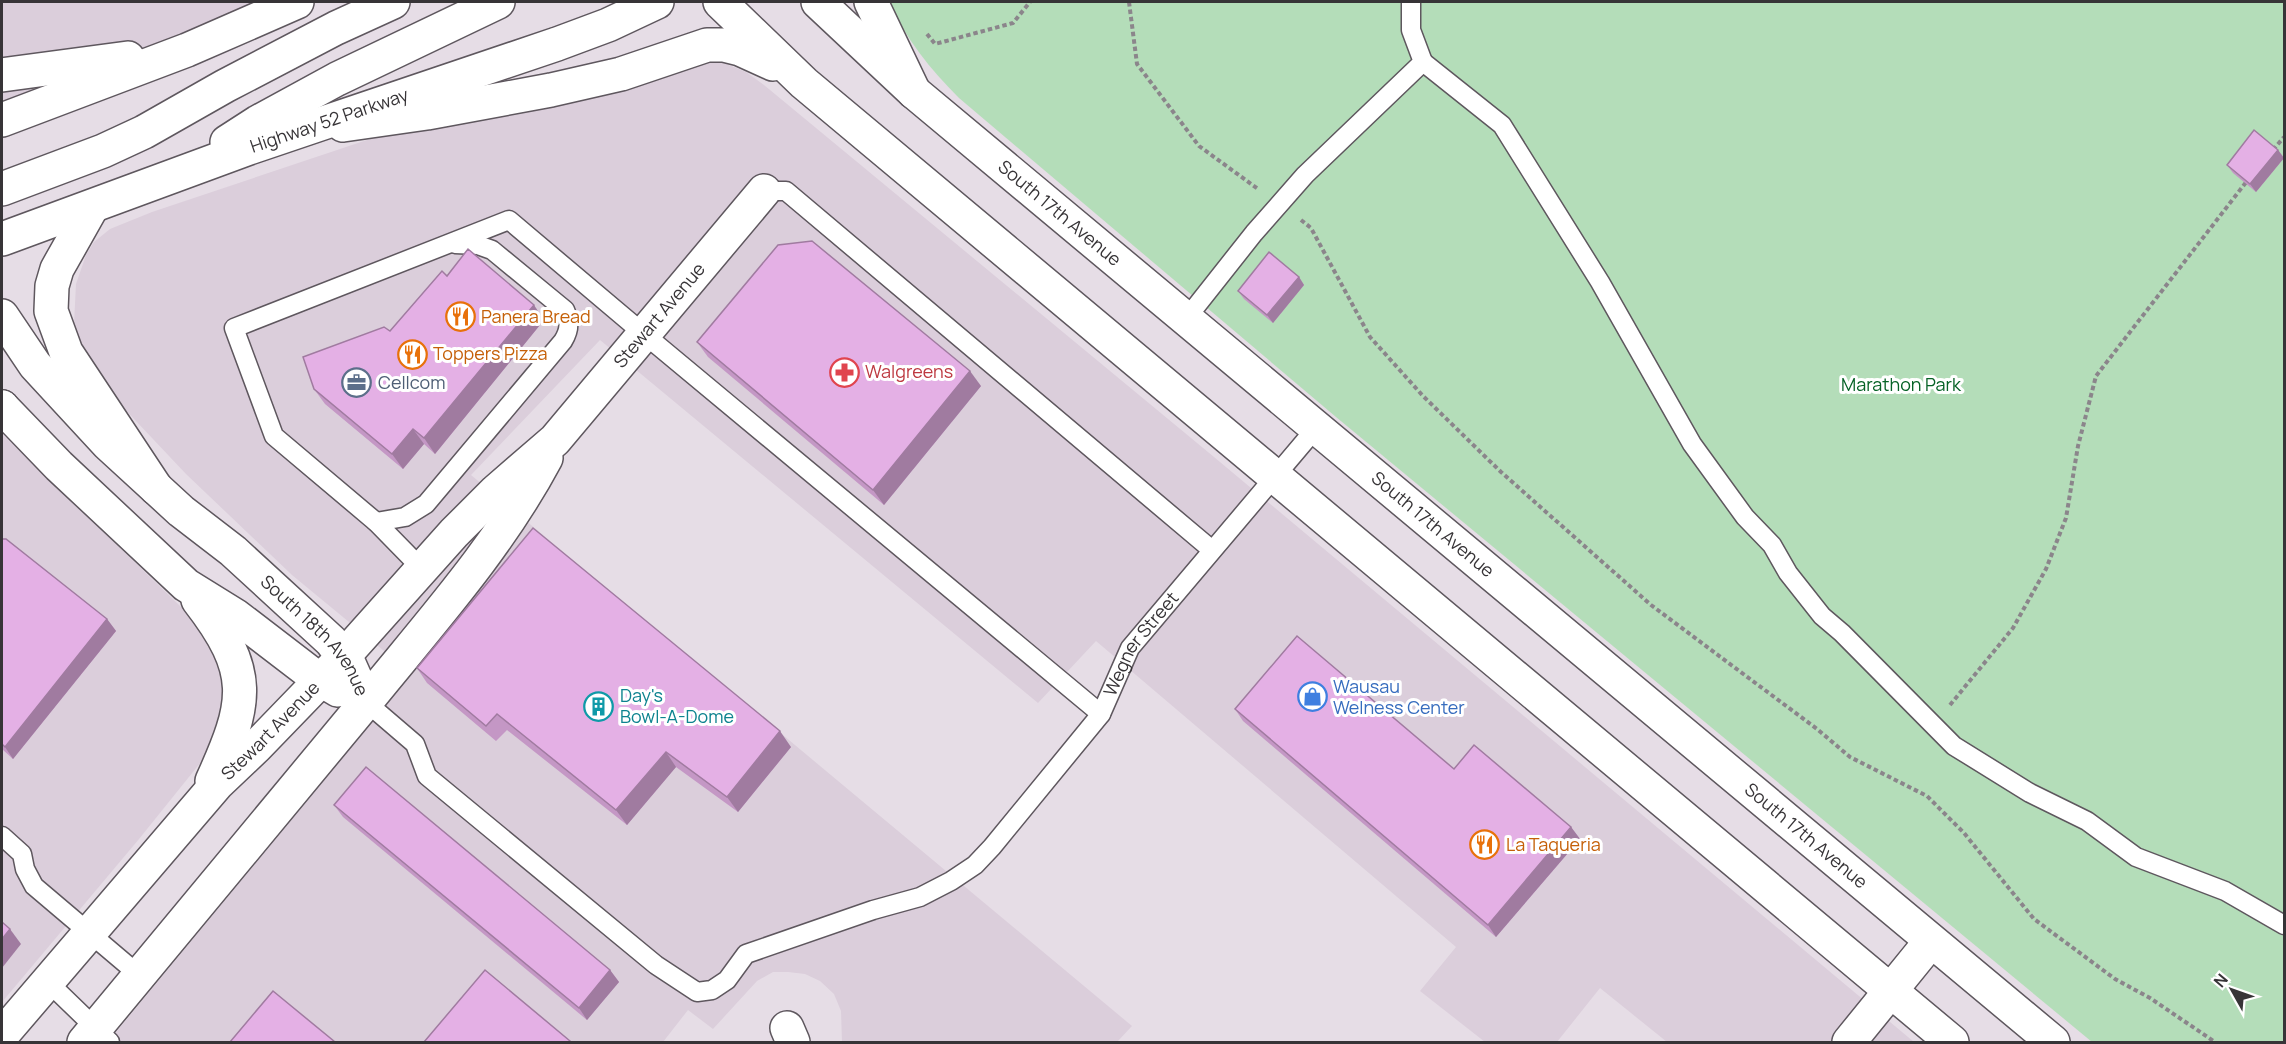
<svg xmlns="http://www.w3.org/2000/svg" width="2286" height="1044" font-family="Manrope,sans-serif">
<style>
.built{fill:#dbcedb}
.green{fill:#b4ddb9}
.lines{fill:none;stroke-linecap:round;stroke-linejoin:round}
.lane-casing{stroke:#5e575e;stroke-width:21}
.street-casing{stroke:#5e575e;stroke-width:36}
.secondary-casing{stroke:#5e575e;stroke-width:36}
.primary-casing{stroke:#5e575e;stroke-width:36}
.path{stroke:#8b858b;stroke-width:4;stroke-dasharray:4.5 3;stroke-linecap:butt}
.lane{stroke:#fff;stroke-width:18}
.street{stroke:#fff;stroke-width:33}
.secondary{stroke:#fff;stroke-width:33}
.primary{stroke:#fff;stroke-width:33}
.wall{fill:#c497c5}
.shaded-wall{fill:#a07ba0}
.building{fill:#e4b0e5;stroke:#a07ba0;stroke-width:1.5}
.labels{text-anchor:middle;stroke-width:6;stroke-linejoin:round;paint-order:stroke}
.street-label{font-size:18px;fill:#373437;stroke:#fff}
.food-label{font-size:18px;fill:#c56008;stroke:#fff;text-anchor:start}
.health-label{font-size:18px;fill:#be3a42;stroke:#fff;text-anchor:start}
.service-label{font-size:18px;fill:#4e5e75;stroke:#fff;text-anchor:start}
.park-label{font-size:18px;fill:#066226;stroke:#fff}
.shop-label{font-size:18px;fill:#366cbe;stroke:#fff;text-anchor:start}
.culture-label{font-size:18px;fill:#0d838f;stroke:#fff;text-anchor:start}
</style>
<rect width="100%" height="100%" fill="#e6dde6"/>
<g class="built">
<polygon points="2,2 297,2 2,120"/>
<polygon points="705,60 724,63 746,72 764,85 1214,457 1914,1042 1667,1042 1600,988 1557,1042 1485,1042 1420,991 1456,947 1096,641 1038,703 600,340 471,475 1132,1026 1117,1042 842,1042 841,1011 834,994 820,981 805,974 788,972 773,972 757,981 713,1029 688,1010 663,1042 108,1042 412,674 292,575 186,474 102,385 85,358 74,324 76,284 86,255 94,242 110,229 152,212 367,140 462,115"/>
<polygon points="2,434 180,606 200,631 220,661 226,706 209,752 139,839 2,1002"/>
</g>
<path class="green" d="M889,2H2284V1042H2092L1336,417L959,98C930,69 906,39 889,2Z"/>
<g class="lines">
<defs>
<g id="lane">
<polyline points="1423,62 1502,125 1600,282 1692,444 1745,517 1772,545 1788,573 1822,616 1842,633 1954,746 2030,793 2087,821 2136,857 2225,891 2284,925"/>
<polyline points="764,191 786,191 1212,550"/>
<polyline points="1186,319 1254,233 1305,175 1423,62 1411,30 1411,2"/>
<path d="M376,522L405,517L426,504L563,341C570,330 570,321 565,310L492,250L478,245L455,244"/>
<polyline points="421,568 376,522 274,436 234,328 509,220 644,334 1101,714"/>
<path id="s1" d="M366,702L415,744L427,776L656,965L697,992L712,990L727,980L746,954L873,910L920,897L951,881L975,865L992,847L1101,714L1130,648L1316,428"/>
<polyline points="2,836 22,854 25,869 34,886 139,975"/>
<polyline points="47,981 110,1042"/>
</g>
<g id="street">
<path id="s2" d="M344,656L454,533L496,491L555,440L764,191"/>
<path d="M366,702C430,623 498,548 546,458"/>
<polyline points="787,1028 793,1042"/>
<polyline points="1849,1042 1931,941"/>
</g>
<g id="secondary">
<polyline points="720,2 804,83 1952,1042"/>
<path id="s3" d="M818,2L914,92L2053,1042"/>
<polyline points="343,125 427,113 551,90 621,74 707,45 724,45 740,49 773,64"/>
<path id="s4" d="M2,316L35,365L108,444L181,511L233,551L331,641L350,666L366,702"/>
<polyline points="2,407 59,466 186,585 236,616 313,675 338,690"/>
<path d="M198,600C254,672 248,702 212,781"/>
<path id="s5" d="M2,1035L217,784L256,747L344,656"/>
<polyline points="84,1042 366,702"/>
</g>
<g id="primary">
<polyline points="871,2 914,92"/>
<polyline points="2,75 128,58"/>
<polyline points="2,120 187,50 297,2"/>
<polyline points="227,142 258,122 337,79 498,2"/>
<polyline points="2,189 103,151 144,132 225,86 336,28 393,2"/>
<polyline points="92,207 57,269 52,286 51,311 66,352 156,488"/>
<path id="s6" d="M2,239L249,148L557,44L608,25L657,2"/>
<polyline points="2,407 2,408"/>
</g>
</defs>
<use href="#lane" class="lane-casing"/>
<use href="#street" class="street-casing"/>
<use href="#secondary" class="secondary-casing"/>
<use href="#primary" class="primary-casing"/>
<g class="path">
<polyline points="1129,2 1137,64 1199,146 1258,189"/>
<polyline points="927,34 935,44 1013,23 1030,2"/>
<polyline points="2273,150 2284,137"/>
<polyline points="1301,220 1311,228 1370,337 1423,396 1501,472 1651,605 1817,729 1850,757 1927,796 1964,833 2034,919 2115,979 2150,998 2215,1042"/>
<polyline points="1950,705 2013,628 2046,569 2066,518 2078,446 2096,376 2247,181"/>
</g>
<use href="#lane" class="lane"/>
<use href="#street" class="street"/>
<use href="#secondary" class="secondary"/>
<use href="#primary" class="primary"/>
</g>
<g class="wall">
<polygon points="2278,150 2284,158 2256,192 2233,173 2227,165"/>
<polygon points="447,276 544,320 435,454 424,444 403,469 325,404 314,389 390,331"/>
<polygon points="1299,277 1304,285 1273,323 1244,299 1238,291"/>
<polygon points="697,342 981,386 884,505 708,357"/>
<polygon points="2,539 107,619 116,631 13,759 2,749"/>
<polygon points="417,668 791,747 738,812 676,767 627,825 507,730 496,741 427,683"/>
<polygon points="1235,709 1454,769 1571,827 1580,839 1496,937 1243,721"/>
<polygon points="334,805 610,970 619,982 587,1020 343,817"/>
</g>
<g class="shaded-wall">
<polygon points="2278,150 2284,158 2256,192 2250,184"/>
<polygon points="1299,277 1304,285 1273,323 1267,315"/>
<polygon points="534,305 544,320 435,454 424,438"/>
<polygon points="970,371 981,386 884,505 873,490"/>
<polygon points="413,429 424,444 403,469 392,454"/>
<polygon points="107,619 116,631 13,759 5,747"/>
<polygon points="780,731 791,747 738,812 727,797"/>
<polygon points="666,752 676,767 627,825 616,810"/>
<polygon points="1571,827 1580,839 1496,937 1488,925"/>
<polygon points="10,929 21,944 2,968 2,939"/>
<polygon points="610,970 619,982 587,1020 579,1008"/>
</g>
<g class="building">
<polygon points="2254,130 2278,150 2250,184 2227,165"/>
<polygon points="812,241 970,371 873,490 697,342 778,245"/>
<polygon points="468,249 534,305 424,438 413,429 392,454 314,389 303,357 384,327 390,331 442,271 447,276"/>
<polygon points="1269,252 1299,277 1267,315 1238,291"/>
<polygon points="533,528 780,731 727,797 666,752 616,810 497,714 486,726 417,668"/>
<polygon points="2,539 6,539 107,619 5,747 2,744"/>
<polygon points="1297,636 1454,769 1474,745 1571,827 1488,925 1235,709"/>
<polygon points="366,767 610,970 579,1008 334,805"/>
<polygon points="2,922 10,929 2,939"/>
<polygon points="485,970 570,1041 569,1042 424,1042"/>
<polygon points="273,991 335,1042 230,1042"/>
</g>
<defs>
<symbol id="restaurant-ring" viewBox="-11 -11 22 22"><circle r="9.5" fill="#fff" stroke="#e8710a" stroke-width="1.5"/><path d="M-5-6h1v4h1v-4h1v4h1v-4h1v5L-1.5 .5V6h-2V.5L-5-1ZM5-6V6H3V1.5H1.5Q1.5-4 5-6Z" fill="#e8710a"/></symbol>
<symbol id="pharmacy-ring" viewBox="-11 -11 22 22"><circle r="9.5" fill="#fff" stroke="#e0444e" stroke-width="1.5"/><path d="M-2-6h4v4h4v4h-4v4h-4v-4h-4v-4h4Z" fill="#e0444e"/></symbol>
<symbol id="office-ring" viewBox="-11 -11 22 22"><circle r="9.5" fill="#fff" stroke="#5c6f8a" stroke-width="1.5"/><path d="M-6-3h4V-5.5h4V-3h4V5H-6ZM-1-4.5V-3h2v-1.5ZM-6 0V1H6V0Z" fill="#5c6f8a"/></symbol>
<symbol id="shop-ring" viewBox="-11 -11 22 22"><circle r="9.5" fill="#fff" stroke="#3f7fe0" stroke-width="1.5"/><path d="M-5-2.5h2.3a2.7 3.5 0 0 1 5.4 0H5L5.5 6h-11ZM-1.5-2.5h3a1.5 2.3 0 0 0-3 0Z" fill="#3f7fe0"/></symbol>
<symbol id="building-ring" viewBox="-11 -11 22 22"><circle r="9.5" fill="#fff" stroke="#0f9aa8" stroke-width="1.5"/><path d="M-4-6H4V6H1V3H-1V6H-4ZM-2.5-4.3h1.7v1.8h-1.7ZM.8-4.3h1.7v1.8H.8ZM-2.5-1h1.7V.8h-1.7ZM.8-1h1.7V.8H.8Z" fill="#0f9aa8"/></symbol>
</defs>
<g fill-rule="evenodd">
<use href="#restaurant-ring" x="444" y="300" width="33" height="33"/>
<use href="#restaurant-ring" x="396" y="338" width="33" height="33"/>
<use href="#pharmacy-ring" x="828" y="356" width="33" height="33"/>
<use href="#office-ring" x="340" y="366" width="33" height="33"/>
<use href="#shop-ring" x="1296" y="680" width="33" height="33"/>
<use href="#building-ring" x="582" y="690" width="33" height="33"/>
<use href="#restaurant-ring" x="1468" y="828" width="33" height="33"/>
</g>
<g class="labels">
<g class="street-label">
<text dy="6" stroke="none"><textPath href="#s6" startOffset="348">Highway 52 Parkway</textPath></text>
<text dy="6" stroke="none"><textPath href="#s3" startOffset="321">South 17th Avenue</textPath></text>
<text dy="6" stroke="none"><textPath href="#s2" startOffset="465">Stewart Avenue</textPath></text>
<text dy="6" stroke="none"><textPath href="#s3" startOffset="807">South 17th Avenue</textPath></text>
<text dy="6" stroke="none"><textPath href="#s4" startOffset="450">South 18th Avenue</textPath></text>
<text dy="6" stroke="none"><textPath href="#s1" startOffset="1035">Wegner Street</textPath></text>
<text dy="6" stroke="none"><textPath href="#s5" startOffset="406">Stewart Avenue</textPath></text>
<text dy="6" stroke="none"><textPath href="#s3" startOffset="1293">South 17th Avenue</textPath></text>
</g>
<g class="food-label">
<text x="481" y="323">Panera Bread</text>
<text x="433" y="360">Toppers Pizza</text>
<text x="1506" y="851">La Taqueria</text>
</g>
<g class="health-label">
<text x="865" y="378">Walgreens</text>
</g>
<g class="service-label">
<text x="378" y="389">Cellcom</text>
</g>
<g class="park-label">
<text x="1901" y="391">Marathon Park</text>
</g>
<g class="shop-label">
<text x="1333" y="693">Wausau<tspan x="1333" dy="21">Welness Center</tspan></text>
</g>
<g class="culture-label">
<text x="620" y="702">Day's<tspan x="620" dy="21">Bowl-A-Dome</tspan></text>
</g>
</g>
<rect width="2286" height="1044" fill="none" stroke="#373437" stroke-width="6"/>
<g transform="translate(2232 990) rotate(310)" stroke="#ffffff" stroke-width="4.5" paint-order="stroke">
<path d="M0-4.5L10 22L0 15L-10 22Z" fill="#373437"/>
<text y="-9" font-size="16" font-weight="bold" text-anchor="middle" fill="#373437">N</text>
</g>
</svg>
